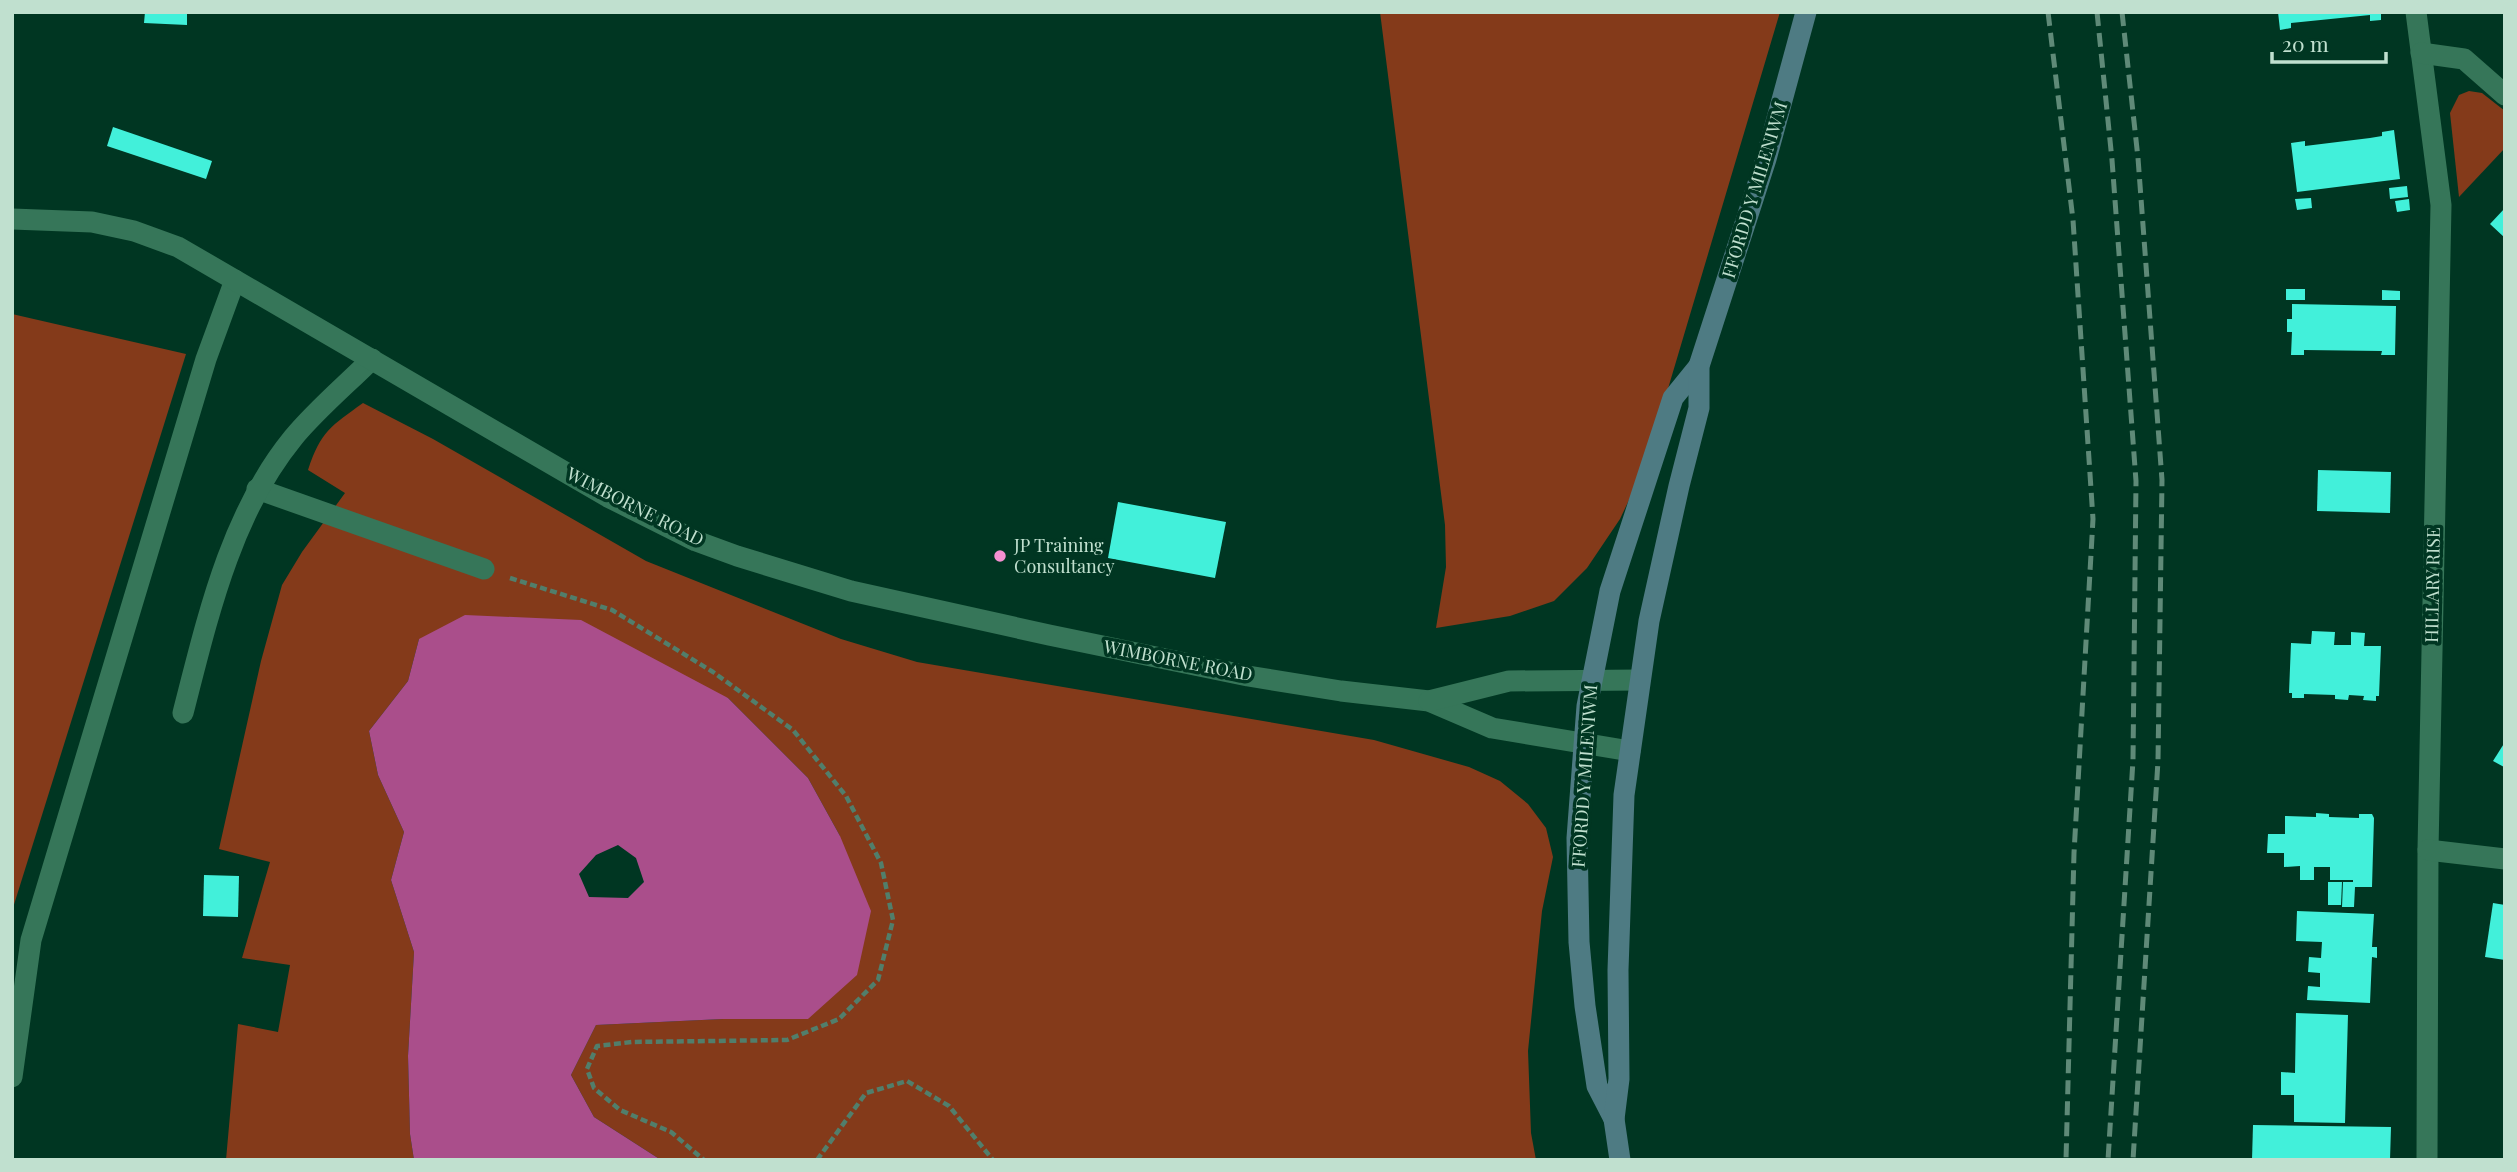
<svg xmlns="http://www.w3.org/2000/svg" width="2517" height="1172" font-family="'Playfair Display',serif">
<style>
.green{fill:#843a1a}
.water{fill:#aa4e8b;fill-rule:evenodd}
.building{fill:#42f0da}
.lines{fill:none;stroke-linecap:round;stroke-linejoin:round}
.path{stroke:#517e6b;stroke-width:4.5;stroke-dasharray:7 3.5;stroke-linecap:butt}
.lane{stroke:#367659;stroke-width:21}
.street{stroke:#367659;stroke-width:21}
.secondary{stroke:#4e7b83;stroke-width:21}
.rail{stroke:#5f8a78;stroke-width:5;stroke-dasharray:14 7;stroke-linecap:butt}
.poi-dot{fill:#f590d1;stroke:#003622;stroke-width:2.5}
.labels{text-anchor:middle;stroke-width:7;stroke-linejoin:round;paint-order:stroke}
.street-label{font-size:18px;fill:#c0e0cf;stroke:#003622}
.poi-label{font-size:18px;fill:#c0e0cf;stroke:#003622;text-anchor:start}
</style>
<rect width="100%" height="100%" fill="#003622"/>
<g class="green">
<polygon points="1380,12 1780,12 1645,466 1620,519 1587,568 1554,601 1510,616 1436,628 1446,567 1445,525"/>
<polygon points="2469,91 2482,93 2505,111 2505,148 2459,197 2450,113 2459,95"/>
<polygon points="12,314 186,354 12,911"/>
<path d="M363,403L433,439L646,561L841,639L917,662L1374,740L1469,767L1500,781L1528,804L1546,828L1553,857L1542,911L1528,1051L1531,1133L1536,1160H661L594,1117L571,1075L596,1025L723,1019H808L840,836L808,778L728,698L419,639L408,681L369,731L378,775L404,832L391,880L414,952L408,1056L410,1134L414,1160H226L238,1024L278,1032L290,965L242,958L270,862L219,849L261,661L282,585L302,552L345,493L308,470C321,431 331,426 363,403Z"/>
</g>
<path class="water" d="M465,615L581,620L728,698L808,778L840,836L871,911L857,975L808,1019H723L596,1025L571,1075L594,1117L661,1160H414L410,1134L408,1056L414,952L391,880L404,832L378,775L369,731L408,681L419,639ZM618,845L636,858L644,882L628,898L589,897L579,874L596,855Z"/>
<g class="building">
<polygon points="145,12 187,12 187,25 144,23"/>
<polygon points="2278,12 2381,12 2381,20 2370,21 2370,15 2291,23 2291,28 2280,30"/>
<polygon points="113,127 212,161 206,179 107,146"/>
<polygon points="2394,130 2400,179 2297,192 2291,143 2305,141 2305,146 2370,138 2382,136 2382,132"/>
<polygon points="2407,186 2408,197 2390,199 2389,188"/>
<polygon points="2311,198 2312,208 2297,210 2295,199"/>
<polygon points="2409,199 2410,210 2397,212 2395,201"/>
<polygon points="2505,208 2505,238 2490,224"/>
<rect x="2286" y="289" width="19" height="11"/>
<polygon points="2382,290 2400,291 2400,300 2382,300"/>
<polygon points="2292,304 2396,306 2395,355 2381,355 2382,351 2304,350 2304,355 2291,355 2292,332 2287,332 2287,319 2292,319"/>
<polygon points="2318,470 2391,472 2390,513 2317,511"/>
<polygon points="1118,502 1226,522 1215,578 1108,558"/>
<polygon points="2312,631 2335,632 2334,645 2351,645 2351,632 2365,633 2364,646 2381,646 2379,696 2376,696 2376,701 2363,700 2364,696 2349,695 2348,700 2335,699 2335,695 2304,694 2304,698 2292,698 2292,693 2289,693 2291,643 2311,644"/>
<polygon points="2505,742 2505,766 2504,767 2493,761"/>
<polygon points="2316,813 2329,814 2329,817 2359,818 2359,814 2372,814 2374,818 2372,887 2355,887 2354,907 2342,907 2343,882 2353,882 2353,880 2330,880 2330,867 2314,867 2314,880 2300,880 2300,866 2284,867 2284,853 2267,853 2268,834 2285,834 2285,816 2316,817"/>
<polygon points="204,875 239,876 238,917 203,916"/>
<polygon points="2328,882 2342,882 2341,905 2328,905"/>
<polygon points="2493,903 2505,905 2505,960 2485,957"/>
<polygon points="2297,911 2374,914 2372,947 2377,947 2377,958 2372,957 2370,1003 2307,1000 2308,986 2320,987 2320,973 2308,972 2309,957 2321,958 2322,942 2296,941"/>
<polygon points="2296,1013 2348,1015 2345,1123 2294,1122 2294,1095 2281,1095 2281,1072 2295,1073"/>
<polygon points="2253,1125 2391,1127 2390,1160 2252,1160"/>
</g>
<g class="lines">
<g class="path">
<polyline points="510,578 612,610 713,672 793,730 846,796 881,863 893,920 878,980 839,1019 787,1040 632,1042 597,1046 587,1069 594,1088 620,1110 671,1132 704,1160"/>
<polyline points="817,1160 866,1093 907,1081 949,1106 993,1160"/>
</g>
<g class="lane">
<polyline points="257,489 484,569"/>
<path d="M183,713C207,620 230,515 293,438C316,410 346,385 372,359"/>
<polyline points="12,1077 31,940 206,359 235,280"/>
</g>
<g class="street">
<polyline points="2416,12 2441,205 2428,850 2427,1160"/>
<polyline points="2421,53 2464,59 2505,95"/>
<polyline points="12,219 92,222 134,231 178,247 608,497 696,541 737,556 851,591 1049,635 1248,676 1341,691 1429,701 1492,728 1630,751"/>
<polyline points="1429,701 1509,681 1640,680"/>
<polyline points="2428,850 2505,859"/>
</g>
<g class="secondary">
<polyline points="1614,1119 1597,1086 1585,1006 1579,942 1577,838 1587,706 1610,591 1673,398 1699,366"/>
<polyline points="1620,1160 1614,1119 1619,1079 1618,970 1624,795 1649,621 1679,486 1699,408 1699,366 1766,159 1806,12"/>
</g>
<g class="rail">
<polyline points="2048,12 2073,220 2093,519 2074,853 2066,1160"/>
<polyline points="2097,12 2112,160 2136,481 2133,760 2108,1160"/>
<polyline points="2122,12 2138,158 2162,480 2158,761 2133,1160"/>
</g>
</g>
<circle class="poi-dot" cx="1000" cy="556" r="7"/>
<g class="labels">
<g class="street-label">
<text transform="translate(1755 190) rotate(-73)" y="6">FFORDD Y MILENIWM</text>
<text transform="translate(635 507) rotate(27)" y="6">WIMBORNE ROAD</text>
<text transform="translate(2433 585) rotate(-89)" y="6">HILLARY RISE</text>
<text transform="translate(1178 661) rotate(11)" y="6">WIMBORNE ROAD</text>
<text transform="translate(1585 776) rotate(-86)" y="6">FFORDD Y MILENIWM</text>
</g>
<g class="poi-label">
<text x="1014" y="552">JP Training<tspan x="1014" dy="21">Consultancy</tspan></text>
</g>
</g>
<rect width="2517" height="1172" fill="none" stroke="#c0e0cf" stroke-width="28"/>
<path d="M2272 52v10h114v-10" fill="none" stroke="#c0e0cf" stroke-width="3.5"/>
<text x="2282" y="52" font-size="21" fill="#c0e0cf" stroke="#003622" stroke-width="5" paint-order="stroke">20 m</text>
</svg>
